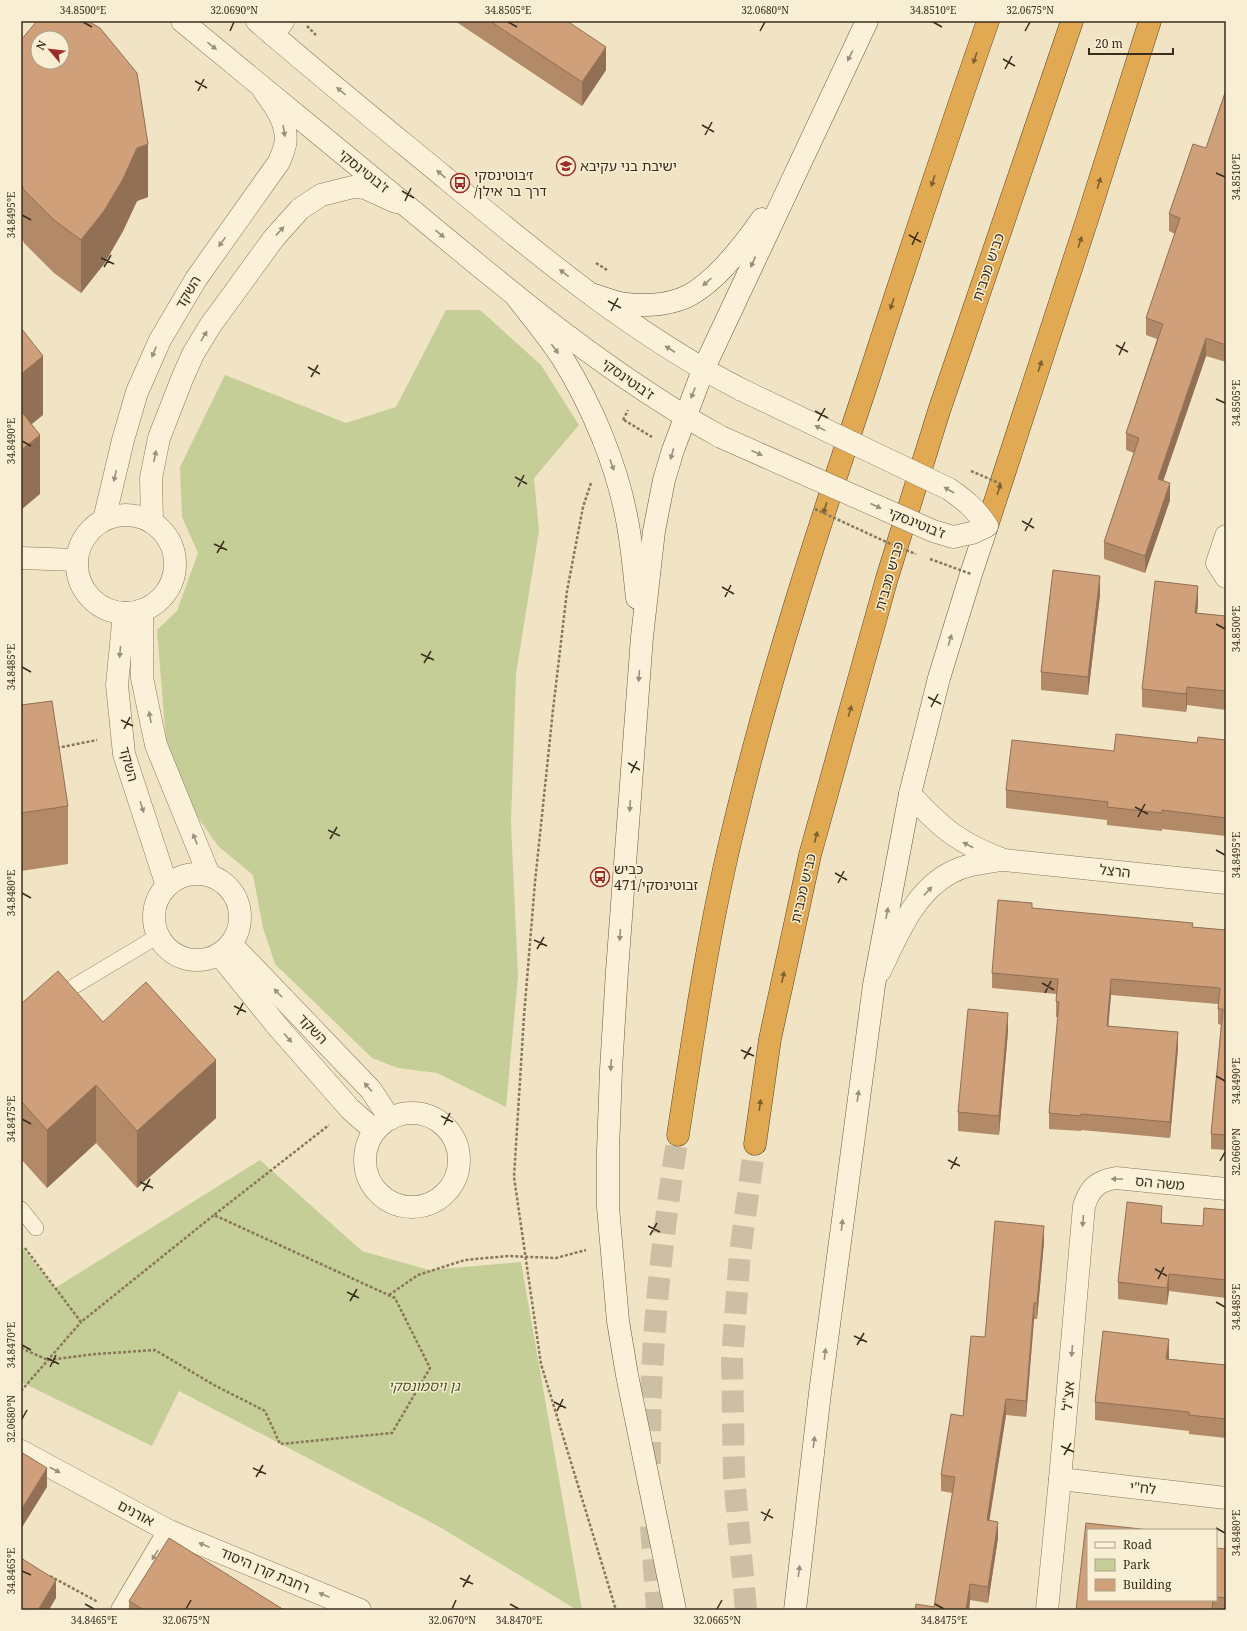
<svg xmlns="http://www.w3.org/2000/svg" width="1247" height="1631" font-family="'Noto Serif','Noto Sans Hebrew',serif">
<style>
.green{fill:#c5ce97}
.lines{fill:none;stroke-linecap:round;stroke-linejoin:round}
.motorway-tunnel{stroke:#ccbfa3;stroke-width:22;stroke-dasharray:22 11;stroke-linecap:butt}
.service-casing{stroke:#8b765a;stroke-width:16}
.minor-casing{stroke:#8b765a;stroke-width:23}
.tertiary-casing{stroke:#8b765a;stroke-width:23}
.secondary-casing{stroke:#6d573d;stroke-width:23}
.motorway-casing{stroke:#58442e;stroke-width:23}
.path{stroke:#8b765a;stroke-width:2.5;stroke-dasharray:3 2;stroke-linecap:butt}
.service{stroke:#faf1d8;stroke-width:15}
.minor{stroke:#faf1d8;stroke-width:22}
.tertiary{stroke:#faf1d8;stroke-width:22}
.secondary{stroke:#faf1d8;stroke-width:22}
.motorway{stroke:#e1a952;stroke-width:22}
.tertiary-bridge-casing{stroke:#8b765a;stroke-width:23;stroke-linecap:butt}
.path-bridge{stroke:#8b765a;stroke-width:2.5;stroke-dasharray:3 2;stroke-linecap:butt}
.tertiary-bridge{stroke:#faf1d8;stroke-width:22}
.wall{fill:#b28a68}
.shaded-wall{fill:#917055}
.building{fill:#cfa079;stroke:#917055;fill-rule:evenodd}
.oneway{fill:#9a8f7b}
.oneway2{fill:#7d5f33}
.ticks{fill:none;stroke:#3a2d1e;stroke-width:1.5}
.labels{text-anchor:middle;stroke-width:3;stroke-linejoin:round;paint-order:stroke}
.poi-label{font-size:14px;fill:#3a2d1e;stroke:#f7eed4;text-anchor:start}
.street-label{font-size:14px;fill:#3a2d1e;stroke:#f7eed4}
.park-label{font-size:14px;font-style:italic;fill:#485724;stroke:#f7eed4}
.neatline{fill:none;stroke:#3a2d1e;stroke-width:1.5}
.ticks-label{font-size:10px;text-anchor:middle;fill:#3a2d1e}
</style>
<rect width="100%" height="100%" fill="#f0e4c4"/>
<g class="green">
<polygon points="446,310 480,310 541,365 579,425 534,478 539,531 516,674 511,823 518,976 506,1107 437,1073 398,1068 372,1058 275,964 263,928 253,875 218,846 197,816 166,741 157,630 177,611 198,553 182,517 180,467 225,375 346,423 396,407"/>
<polygon points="260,1160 362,1251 429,1270 521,1262 582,1610 577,1610 438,1526 179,1391 152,1446 21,1382 21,1246 55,1288"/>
</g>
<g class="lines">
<g class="motorway-tunnel">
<path d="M650,1464C649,1354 661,1244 678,1135"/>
<polyline points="651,1526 657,1610"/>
<polyline points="746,1610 734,1477 732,1358 740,1253 755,1144"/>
</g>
<defs>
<g id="service">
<polyline points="21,1018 158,936"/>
<polyline points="21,1209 36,1228"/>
</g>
<g id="minor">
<polyline points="273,35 283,21"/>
<circle cx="126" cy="564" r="49"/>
<path d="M104,520L123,440L137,392L160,340L196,279L279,162C281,157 284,150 285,145C289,125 275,106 264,91"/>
<polyline points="152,522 151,478 159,438 182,379 193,354 210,326 274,238 300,209 321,195 353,187 365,188 396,202"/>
<polyline points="1226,536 1217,563 1226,577"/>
<polyline points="21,558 77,560"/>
<polyline points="142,610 142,678 156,745 209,875"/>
<polyline points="124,613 117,685 124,754 167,886"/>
<circle cx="197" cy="917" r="43"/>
<polyline points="231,944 371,1090 390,1119"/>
<polyline points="219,954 278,1027 350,1109 375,1131"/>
<circle cx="412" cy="1160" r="47"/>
<polyline points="21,1451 169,1531 122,1610"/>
<polyline points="1060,1479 1226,1498"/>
<polyline points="169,1531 360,1610"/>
<path d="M1047,1610L1060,1479L1084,1206C1090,1188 1097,1181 1116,1178L1226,1189"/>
</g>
<g id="tertiary">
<path d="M182,21C261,86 341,152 420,217C516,297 612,377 721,437"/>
<path d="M257,21C318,74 381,125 443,176C537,254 633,334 742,390"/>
<path d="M910,794C941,828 960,844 1004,860L1226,883"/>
<path d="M880,971C897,936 914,892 950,873C966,864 984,863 1001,860"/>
</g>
<g id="secondary">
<path d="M591,294C602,297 615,303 626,304C642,306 662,305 678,300C709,291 744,245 762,219"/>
<path d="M515,295C531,316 549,337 563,359C592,406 617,465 627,520C632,545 634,572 637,598"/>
<polyline points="675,1610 627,1375 618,1321 608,1207 608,1151 611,1070 617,971 642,637 654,531 664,480 673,450 703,370 867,21"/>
<polyline points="795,1610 820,1393 874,985 910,794 939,678 971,574 987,526"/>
</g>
<g id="motorway">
<polyline points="987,526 1087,220 1150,21"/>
<path d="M678,1135C694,1031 709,927 734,826C770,674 819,527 868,380C907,260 946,140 988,21"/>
<polyline points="755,1144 770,1039 810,855 887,578 939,411 1072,21"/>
</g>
</defs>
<use href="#service" class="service-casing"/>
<use href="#minor" class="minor-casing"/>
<use href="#tertiary" class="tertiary-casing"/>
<use href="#secondary" class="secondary-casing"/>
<use href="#motorway" class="motorway-casing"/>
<g class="path">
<polyline points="307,26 316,35"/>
<polyline points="596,263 607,270"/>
<polyline points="623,420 628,410"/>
<polyline points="624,420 652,437"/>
<polyline points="591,483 583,507 567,591 553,710 535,882 524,1016 514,1177 541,1364 616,1610"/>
<polyline points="57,748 97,740"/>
<polyline points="25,1248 81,1322 214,1215"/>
<polyline points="389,1295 418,1275 465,1260 508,1256 556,1258 586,1250"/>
<polyline points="21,1348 48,1360 96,1354 155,1350 214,1385 265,1411 280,1444 392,1433 430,1368 395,1298 214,1215 329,1125"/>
<polyline points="21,1391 81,1322"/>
<polyline points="50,1576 98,1602"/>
</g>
<use href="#service" class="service"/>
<use href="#minor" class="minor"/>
<use href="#tertiary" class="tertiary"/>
<use href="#secondary" class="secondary"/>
<use href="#motorway" class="motorway"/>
<defs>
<path id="tertiary-bridge" d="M721,437L933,531L953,537L972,533L987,526C976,509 966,501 949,489L742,390"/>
</defs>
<use href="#tertiary-bridge" class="tertiary-bridge-casing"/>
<g class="path-bridge">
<polyline points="971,471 1001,484"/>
<polyline points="815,509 895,546 916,554"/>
<polyline points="930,559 971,574"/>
</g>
<use href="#tertiary-bridge" class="tertiary-bridge"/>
</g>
<g class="wall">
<polygon points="455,21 567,21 606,70 582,106"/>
<polygon points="21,40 148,197 137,201 123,231 104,264 81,293 54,273 24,243 21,236"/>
<polygon points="1226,90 1226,362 1206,356 1163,481 1170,500 1145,573 1104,559 1104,542 1134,453 1126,450 1126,433 1157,339 1146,335 1146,318 1175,234 1169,231 1169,214 1206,148"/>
<polygon points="1100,595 1088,695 1041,690 1041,672"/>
<polygon points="1198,604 1197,613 1226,616 1226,710 1187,705 1186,712 1142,707 1142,689"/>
<polygon points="21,705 68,806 68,864 21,871"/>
<polygon points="1226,740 1226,836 1162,829 1162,831 1107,825 1107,820 1006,808 1006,790 1114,751"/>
<polygon points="1032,909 1193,927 1226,930 1226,1150 1211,1149 1211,1134 1221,1025 1218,1024 1218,1004 1111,995 1108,1026 1178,1048 1170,1138 1081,1130 1081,1131 1049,1129 1049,1113 1058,1017 1056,1017 1056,994 992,988 992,973"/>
<polygon points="21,1004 103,1022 216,1118 137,1188 96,1143 47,1188 21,1159"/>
<polygon points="1008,1031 999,1135 958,1131 958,1112"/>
<polygon points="1226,1210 1226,1298 1169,1291 1167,1305 1118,1299 1118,1282 1162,1223 1203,1226"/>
<polygon points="1044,1242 1037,1319 1034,1319 1026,1417 1006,1415 989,1520 998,1538 988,1603 970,1600 969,1610 915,1610 934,1607 952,1493 941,1491 941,1475 963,1416 985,1337"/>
<polygon points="1169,1359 1226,1365 1226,1438 1189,1434 1189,1431 1095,1420 1095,1402"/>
<polygon points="1216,1548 1226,1549 1226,1610 1076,1610 1088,1600 1216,1600"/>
<polygon points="129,1601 284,1610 129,1610"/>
</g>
<g class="shaded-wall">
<polygon points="606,47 606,70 582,106 582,82"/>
<polygon points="148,144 148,197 137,201 123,231 104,264 81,293 81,240 137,148"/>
<polygon points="1206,338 1206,356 1158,496 1158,479"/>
<polygon points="43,356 43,415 21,433 21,374"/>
<polygon points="40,435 40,494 21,510 21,450"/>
<polygon points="1170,483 1170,500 1145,573 1145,556"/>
<polygon points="1100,576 1100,595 1088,695 1088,677"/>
<polygon points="1198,586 1198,604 1195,631 1195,613"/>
<polygon points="1187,687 1187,705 1186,712 1186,694"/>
<polygon points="1111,979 1111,995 1107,1042 1107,1026"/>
<polygon points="1008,1013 1008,1031 999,1135 999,1116"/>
<polygon points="1178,1032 1178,1048 1170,1138 1170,1122"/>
<polygon points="216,1060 216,1118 137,1188 137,1131"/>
<polygon points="96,1085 96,1143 47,1188 47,1130"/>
<polygon points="1162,1206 1162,1224 1161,1223"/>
<polygon points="1044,1226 1044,1242 1037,1319 1037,1303"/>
<polygon points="1169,1274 1169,1291 1167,1305 1167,1288"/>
<polygon points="1034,1303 1034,1319 1026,1417 1026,1401"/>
<polygon points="1169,1339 1169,1358 1166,1378 1166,1359"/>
<polygon points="1006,1399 1006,1415 987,1536 987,1520"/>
<polygon points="47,1468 47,1487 21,1529 21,1510"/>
<polygon points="998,1522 998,1538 988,1603 988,1587"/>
<polygon points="56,1580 56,1598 49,1610 38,1610"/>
<polygon points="970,1584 970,1600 969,1610 966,1610"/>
<polygon points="1213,1600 1213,1610 1212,1610"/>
</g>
<g class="building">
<path d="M37,21H88L100,28L137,73L148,144L137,148L123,179L104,211L81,240L54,220L24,190L21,183V40ZM38,38H62V62H38Z"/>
<polygon points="490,21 567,21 606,47 582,82"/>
<polygon points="1226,90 1226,345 1206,338 1158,479 1170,483 1145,556 1104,542 1139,438 1126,433 1163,324 1146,318 1180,218 1169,214 1193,144 1206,148"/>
<polygon points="21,328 43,356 21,374"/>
<polygon points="21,411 40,435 21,450"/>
<polygon points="1053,570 1100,576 1088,677 1041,672"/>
<polygon points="1155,581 1198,586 1195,613 1226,616 1226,691 1187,687 1186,694 1142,689"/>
<polygon points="52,701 68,806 21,813 21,705"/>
<polygon points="1116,734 1197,743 1198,737 1226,740 1226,818 1162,810 1162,813 1107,807 1108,802 1006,790 1012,740 1114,751"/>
<polygon points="998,900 1032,903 1032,908 1193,923 1192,927 1226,930 1226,1135 1211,1134 1223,1009 1218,1009 1220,988 1111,979 1107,1026 1178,1032 1170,1122 1081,1114 1081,1116 1049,1113 1059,1002 1056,1001 1058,979 992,973"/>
<polygon points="58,971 103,1022 146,982 216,1060 137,1131 96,1085 47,1130 21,1101 21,1004"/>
<polygon points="968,1009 1008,1013 999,1116 958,1112"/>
<polygon points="1127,1202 1162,1206 1161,1223 1203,1226 1204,1208 1226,1210 1226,1280 1169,1274 1167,1288 1118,1282"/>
<polygon points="995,1221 1044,1226 1037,1303 1034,1303 1026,1401 1006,1399 987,1520 998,1522 988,1587 970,1584 966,1610 915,1610 916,1604 934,1607 955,1477 941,1475 951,1414 963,1416 971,1336 985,1337"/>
<polygon points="1103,1331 1169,1339 1166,1359 1226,1365 1226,1419 1189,1415 1189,1412 1095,1402"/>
<polygon points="21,1452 47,1468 21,1510"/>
<polygon points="1086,1523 1150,1530 1088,1530 1088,1600 1213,1600 1212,1610 1076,1610"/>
<polygon points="169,1538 284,1610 144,1610 129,1601"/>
<polygon points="1216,1548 1226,1549 1226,1598 1216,1597"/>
<polygon points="21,1558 56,1580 38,1610 21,1610"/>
</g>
<defs><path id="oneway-solid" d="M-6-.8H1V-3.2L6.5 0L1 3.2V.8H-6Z"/></defs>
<g class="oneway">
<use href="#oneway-solid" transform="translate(212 46) rotate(39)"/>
<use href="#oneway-solid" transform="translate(850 56) rotate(116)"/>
<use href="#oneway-solid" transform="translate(341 91) rotate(-140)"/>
<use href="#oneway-solid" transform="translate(284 131) rotate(81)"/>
<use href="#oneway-solid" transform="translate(441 174) rotate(-140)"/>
<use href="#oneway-solid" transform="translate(280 231) rotate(-47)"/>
<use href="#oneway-solid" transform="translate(440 234) rotate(39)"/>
<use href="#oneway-solid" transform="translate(222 242) rotate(126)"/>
<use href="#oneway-solid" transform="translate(753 262) rotate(115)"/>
<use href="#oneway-solid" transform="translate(564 273) rotate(-142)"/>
<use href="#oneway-solid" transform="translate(707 282) rotate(138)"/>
<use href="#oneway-solid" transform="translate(204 336) rotate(-59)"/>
<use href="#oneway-solid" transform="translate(555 349) rotate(53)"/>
<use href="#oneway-solid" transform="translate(670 349) rotate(-147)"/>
<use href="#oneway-solid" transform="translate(154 352) rotate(113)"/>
<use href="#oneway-solid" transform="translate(693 393) rotate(112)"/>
<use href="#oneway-solid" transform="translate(820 428) rotate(-154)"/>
<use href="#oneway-solid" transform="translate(757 453) rotate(24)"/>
<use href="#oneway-solid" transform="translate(672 454) rotate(106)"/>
<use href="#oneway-solid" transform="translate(155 456) rotate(-78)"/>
<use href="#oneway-solid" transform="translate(612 465) rotate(70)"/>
<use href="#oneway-solid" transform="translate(115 476) rotate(103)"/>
<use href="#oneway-solid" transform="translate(949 490) rotate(-150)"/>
<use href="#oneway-solid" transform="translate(876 506) rotate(24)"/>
<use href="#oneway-solid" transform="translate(950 640) rotate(-73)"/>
<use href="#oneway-solid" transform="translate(120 652) rotate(95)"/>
<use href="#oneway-solid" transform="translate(639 676) rotate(94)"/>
<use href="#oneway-solid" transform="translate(150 717) rotate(-101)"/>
<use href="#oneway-solid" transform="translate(630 806) rotate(94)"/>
<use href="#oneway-solid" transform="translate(142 807) rotate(72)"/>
<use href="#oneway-solid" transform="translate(195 839) rotate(-112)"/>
<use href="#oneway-solid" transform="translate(968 845) rotate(-152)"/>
<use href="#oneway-solid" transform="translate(928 891) rotate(-47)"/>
<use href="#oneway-solid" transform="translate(887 913) rotate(-79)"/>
<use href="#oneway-solid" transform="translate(620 935) rotate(94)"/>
<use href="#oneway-solid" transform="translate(278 993) rotate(-134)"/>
<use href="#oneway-solid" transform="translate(288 1038) rotate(49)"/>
<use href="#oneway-solid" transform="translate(611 1065) rotate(94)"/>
<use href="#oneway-solid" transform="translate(368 1087) rotate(-132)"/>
<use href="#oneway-solid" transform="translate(858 1096) rotate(-82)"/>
<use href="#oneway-solid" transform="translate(1117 1179) rotate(-180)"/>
<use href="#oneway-solid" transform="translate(1083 1221) rotate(95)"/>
<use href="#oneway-solid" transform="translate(842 1225) rotate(-83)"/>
<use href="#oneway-solid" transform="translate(1072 1351) rotate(95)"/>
<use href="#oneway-solid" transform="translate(825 1354) rotate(-83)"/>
<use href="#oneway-solid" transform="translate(814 1442) rotate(-83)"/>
<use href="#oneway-solid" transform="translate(55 1470) rotate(28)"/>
<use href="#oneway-solid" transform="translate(204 1545) rotate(-157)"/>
<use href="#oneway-solid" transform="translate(155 1555) rotate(121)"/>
<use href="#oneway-solid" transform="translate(799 1571) rotate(-83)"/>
<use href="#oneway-solid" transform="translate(324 1595) rotate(-157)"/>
</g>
<g class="oneway2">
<use href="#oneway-solid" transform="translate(975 58) rotate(109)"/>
<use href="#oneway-solid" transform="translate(933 181) rotate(108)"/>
<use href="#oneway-solid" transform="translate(1099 183) rotate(-73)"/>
<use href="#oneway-solid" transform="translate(1080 242) rotate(-72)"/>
<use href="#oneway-solid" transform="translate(892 304) rotate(108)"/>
<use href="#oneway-solid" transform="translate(1040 366) rotate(-72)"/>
<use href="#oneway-solid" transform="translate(999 489) rotate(-72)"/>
<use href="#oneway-solid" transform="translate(825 508) rotate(108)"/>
<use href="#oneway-solid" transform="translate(850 711) rotate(-74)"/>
<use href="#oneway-solid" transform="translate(816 837) rotate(-75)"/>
<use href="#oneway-solid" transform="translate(783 977) rotate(-78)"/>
<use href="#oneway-solid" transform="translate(760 1105) rotate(-82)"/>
</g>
<path class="ticks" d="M83,22L92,27M508,22L517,27M933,22L942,27M230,31L234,22M760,31L765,22M1025,31L1030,22M1003,59L1015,66M1005,69L1012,56M195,81L207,88M198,91L204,79M702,125L714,132M705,135L712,122M1216,173L1225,177M402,191L414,198M405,201L411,188M22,215L31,220M909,235L921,242M912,245L918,232M101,258L114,264M104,267L111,255M608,301L621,308M611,311L618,298M1116,345L1128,352M1119,355L1125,342M308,367L320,374M311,377L318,365M1216,399L1225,403M815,411L828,418M818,421L825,408M22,441L31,446M515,477L527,484M518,487L524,475M1022,521L1034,528M1025,531L1032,518M214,544L227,550M217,553L224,541M722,587L734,594M725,597L731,585M1216,624L1225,629M421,654L434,660M424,663L431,651M22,667L31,672M928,697L941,704M931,707L938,694M121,720L133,726M124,729L130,717M628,763L640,770M631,773L637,761M1135,807L1148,814M1138,817L1145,804M328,830L340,836M330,839L337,827M1216,850L1225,855M835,873L847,880M838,883L844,871M22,893L31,898M534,940L547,946M537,949L544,937M1042,983L1054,990M1045,993L1051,981M234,1006L246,1012M237,1015L243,1003M741,1050L754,1056M744,1059L751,1047M1216,1076L1225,1081M441,1116L453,1122M22,1119L31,1124M444,1125L450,1113M948,1160L960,1166M1220,1161L1225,1152M951,1169L957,1157M140,1182L153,1188M143,1191L150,1179M648,1226L660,1232M650,1235L657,1223M1155,1269L1167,1276M1158,1279L1164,1267M347,1292L359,1298M350,1301L357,1289M1216,1302L1225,1307M854,1336L867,1342M22,1345L31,1350M857,1345L864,1333M47,1358L59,1364M50,1367L56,1355M554,1402L566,1408M557,1411L563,1399M22,1419L27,1410M1061,1446L1074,1452M1064,1455L1071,1443M253,1468L266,1474M256,1477L263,1465M761,1512L773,1518M764,1521L770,1509M1216,1528L1225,1533M22,1571L31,1575M460,1578L473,1584M463,1587L470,1575M85,1604L94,1609M510,1604L519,1609M935,1604L944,1609M186,1609L191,1600M452,1609L456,1600M717,1609L722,1600"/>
<defs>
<symbol id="school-ring" viewBox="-11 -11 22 22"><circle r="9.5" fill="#f7eed4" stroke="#9c2c28" stroke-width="1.5"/><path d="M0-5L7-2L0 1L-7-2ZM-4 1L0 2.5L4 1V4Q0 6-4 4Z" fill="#9c2c28"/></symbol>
<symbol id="bus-ring" viewBox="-11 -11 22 22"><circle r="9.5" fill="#f7eed4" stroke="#9c2c28" stroke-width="1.5"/><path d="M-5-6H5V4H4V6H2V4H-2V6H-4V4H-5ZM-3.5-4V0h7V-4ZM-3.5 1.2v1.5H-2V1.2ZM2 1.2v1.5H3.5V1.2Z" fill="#9c2c28"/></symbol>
</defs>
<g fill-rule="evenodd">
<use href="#school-ring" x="555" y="155" width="22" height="22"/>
<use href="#bus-ring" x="449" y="172" width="22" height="22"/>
<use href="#bus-ring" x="589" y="866" width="22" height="22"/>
</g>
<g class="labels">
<g class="poi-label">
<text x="580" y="171">ישיבת בני עקיבא</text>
<text x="474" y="180">ז׳בוטינסקי<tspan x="474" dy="16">/דרך בר אילן</tspan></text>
<text x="614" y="874">כביש<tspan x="614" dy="16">471/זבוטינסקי</tspan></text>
</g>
<g class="street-label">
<text transform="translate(364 171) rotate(39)" y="5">ז'בוטינסקי</text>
<text transform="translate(988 267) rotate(-71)" y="5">כביש מכבית</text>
<text transform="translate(188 292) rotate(-59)" y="5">השקד</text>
<text transform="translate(628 379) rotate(35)" y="5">ז'בוטינסקי</text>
<text transform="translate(917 523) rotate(22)" y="5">ז'בוטינסקי</text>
<text transform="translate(889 576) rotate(-74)" y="5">כביש מכבית</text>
<text transform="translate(129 764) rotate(75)" y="5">השקד</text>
<text transform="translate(1115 871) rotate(6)" y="5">הרצל</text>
<text transform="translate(803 888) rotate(-77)" y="5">כביש מכבית</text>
<text transform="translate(313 1029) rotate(46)" y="5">השקד</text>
<text transform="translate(1160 1183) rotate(5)" y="5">משה הס</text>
<text transform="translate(1068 1396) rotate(-85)" y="5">אצ"ל</text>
<text transform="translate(1143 1488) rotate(6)" y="5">לח"י</text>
<text transform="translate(136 1513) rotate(28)" y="5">אורנים</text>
<text transform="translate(265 1570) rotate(23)" y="5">רחבת קרן היסוד</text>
</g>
<g class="park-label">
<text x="424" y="1391">גן ויסמונסקי</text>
</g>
</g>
<rect width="1247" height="1631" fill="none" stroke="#f7eed4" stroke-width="44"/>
<rect x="1087" y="1529" width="130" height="72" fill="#f7eed4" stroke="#aba18b"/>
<rect x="1095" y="1542" width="20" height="6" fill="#faf1d8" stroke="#aba18b"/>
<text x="1123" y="1549" font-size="12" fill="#3a2d1e">Road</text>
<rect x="1095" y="1559" width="20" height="12" fill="#c5ce97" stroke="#aba18b"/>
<text x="1123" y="1569" font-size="12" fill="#3a2d1e">Park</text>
<rect x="1095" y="1579" width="20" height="12" fill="#cfa079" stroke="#aba18b"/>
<text x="1123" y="1589" font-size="12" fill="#3a2d1e">Building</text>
<g transform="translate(50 50) rotate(298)"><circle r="19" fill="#f7eed4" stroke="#aba18b"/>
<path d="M0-3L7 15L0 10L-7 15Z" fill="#9c2c28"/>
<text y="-6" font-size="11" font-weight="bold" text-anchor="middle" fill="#3a2d1e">N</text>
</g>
<path d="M1089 48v6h84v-6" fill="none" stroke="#3a2d1e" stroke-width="2"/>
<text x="1095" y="48" font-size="12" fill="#3a2d1e" stroke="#f7eed4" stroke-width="3" paint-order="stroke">20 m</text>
<rect x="22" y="22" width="1203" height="1587" class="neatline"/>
<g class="ticks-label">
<text x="83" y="14">34.8500°E</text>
<text x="234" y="14">32.0690°N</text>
<text x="508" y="14">34.8505°E</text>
<text x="765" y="14">32.0680°N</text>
<text x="933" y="14">34.8510°E</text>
<text x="1030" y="14">32.0675°N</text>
<text transform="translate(1236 177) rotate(-90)" y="4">34.8510°E</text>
<text transform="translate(11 215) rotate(-90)" y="4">34.8495°E</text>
<text transform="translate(1236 403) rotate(-90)" y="4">34.8505°E</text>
<text transform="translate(11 441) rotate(-90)" y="4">34.8490°E</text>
<text transform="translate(1236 629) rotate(-90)" y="4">34.8500°E</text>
<text transform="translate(11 667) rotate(-90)" y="4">34.8485°E</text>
<text transform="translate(1236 855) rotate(-90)" y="4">34.8495°E</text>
<text transform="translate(11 893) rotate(-90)" y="4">34.8480°E</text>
<text transform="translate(1236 1081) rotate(-90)" y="4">34.8490°E</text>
<text transform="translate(11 1119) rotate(-90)" y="4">34.8475°E</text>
<text transform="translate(1236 1152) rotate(-90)" y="4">32.0660°N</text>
<text transform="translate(1236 1307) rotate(-90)" y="4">34.8485°E</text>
<text transform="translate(11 1345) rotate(-90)" y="4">34.8470°E</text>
<text transform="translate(11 1419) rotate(-90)" y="4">32.0680°N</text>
<text transform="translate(1236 1533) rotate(-90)" y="4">34.8480°E</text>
<text transform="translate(11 1571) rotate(-90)" y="4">34.8465°E</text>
<text x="94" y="1624">34.8465°E</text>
<text x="186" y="1624">32.0675°N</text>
<text x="452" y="1624">32.0670°N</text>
<text x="519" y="1624">34.8470°E</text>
<text x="717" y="1624">32.0665°N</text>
<text x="944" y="1624">34.8475°E</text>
</g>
</svg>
